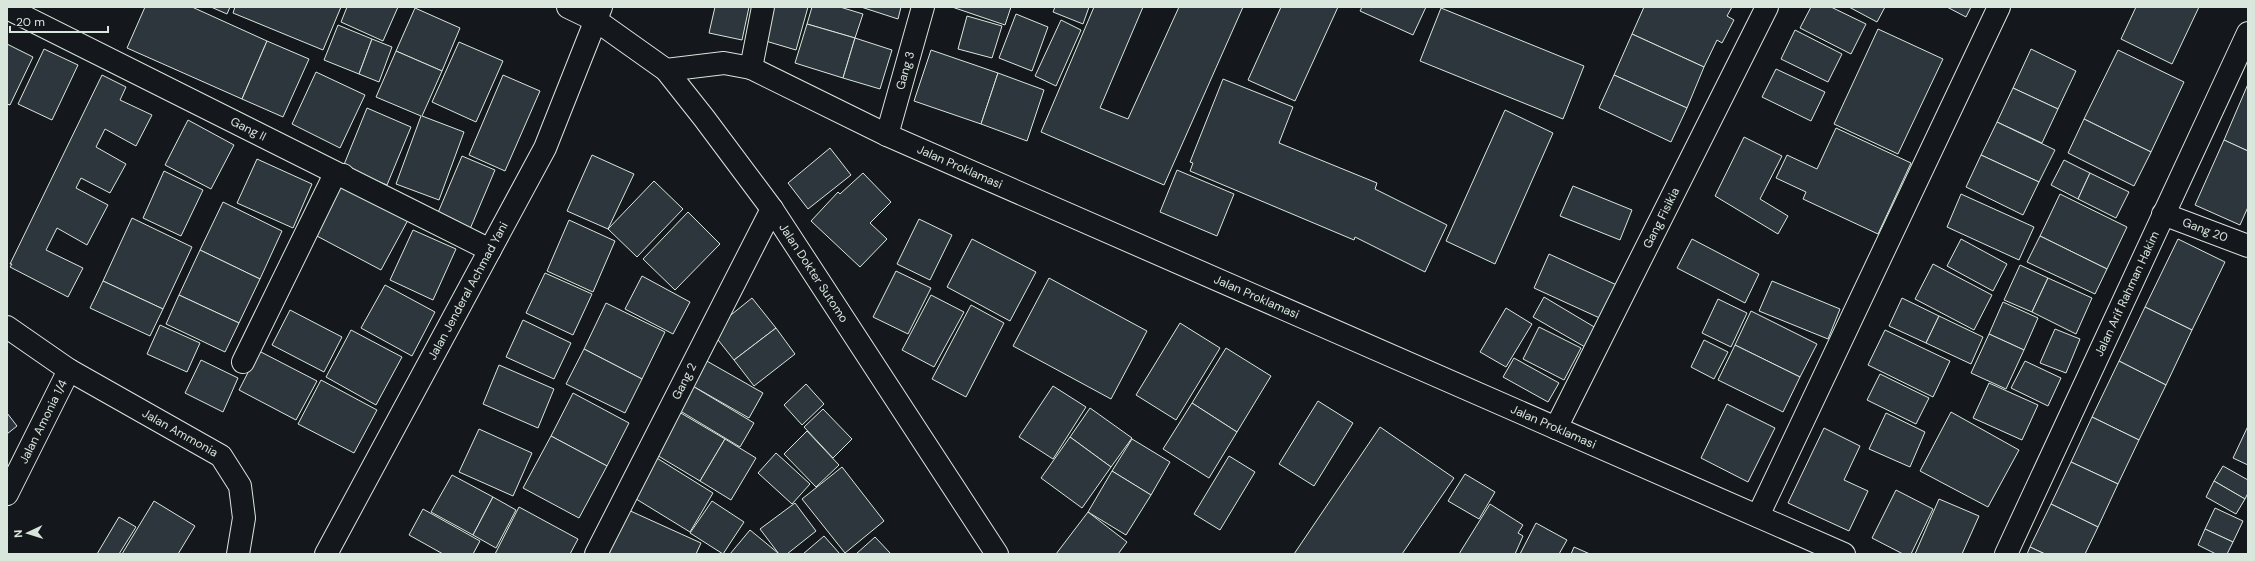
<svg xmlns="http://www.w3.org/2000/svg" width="2255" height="561" font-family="'DM Sans',sans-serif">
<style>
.building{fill:#2c363c;stroke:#d8e6dc}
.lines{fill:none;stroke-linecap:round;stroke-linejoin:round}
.minor-casing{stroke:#d8e6dc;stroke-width:24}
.secondary-casing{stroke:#d8e6dc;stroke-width:24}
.trunk-casing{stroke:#d8e6dc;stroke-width:24}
.minor{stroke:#14181c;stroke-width:22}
.secondary{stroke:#14181c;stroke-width:22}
.trunk{stroke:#14181c;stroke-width:22}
.labels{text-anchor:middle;stroke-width:3;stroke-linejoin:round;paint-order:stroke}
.street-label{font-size:12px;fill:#d8e6dc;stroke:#14181c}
</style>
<rect width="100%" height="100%" fill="#14181c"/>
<g class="building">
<polygon points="145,7 192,7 267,41 242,99 127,48"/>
<polygon points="211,7 230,7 227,14"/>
<polygon points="235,7 341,7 323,50 233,13"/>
<polygon points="347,7 398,7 383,41 341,22"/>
<polygon points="715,7 749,7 742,40 709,33"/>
<polygon points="768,7 808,7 796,50 759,39"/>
<polygon points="812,7 840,7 863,14 855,38 807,24"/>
<polygon points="861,7 901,7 898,19"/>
<polygon points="952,7 1011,7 1005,25"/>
<polygon points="1055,7 1089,7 1083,24 1053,12"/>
<polygon points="1094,7 1143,7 1100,108 1128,119 1179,7 1243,7 1164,185 1041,132"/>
<polygon points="1281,7 1338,7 1295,101 1248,80"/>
<polygon points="1362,7 1426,7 1413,35 1360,11"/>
<polygon points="1644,7 1732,7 1727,16 1734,20 1722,43 1717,40 1704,67 1632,34"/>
<polygon points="1811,7 1831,7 1866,24 1851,54 1800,28"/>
<polygon points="1849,7 1885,7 1877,22"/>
<polygon points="1947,7 1971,7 1966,17"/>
<polygon points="2136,7 2199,7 2172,64 2121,39"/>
<polygon points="415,8 460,28 442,71 396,51"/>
<polygon points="1441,8 1584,66 1563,119 1420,61"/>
<polygon points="1016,14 1048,27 1032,71 999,58"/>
<polygon points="967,16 1002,26 992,58 958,49"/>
<polygon points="1061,20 1081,30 1056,86 1035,76"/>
<polygon points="807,24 855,38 843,78 795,63"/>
<polygon points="338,25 372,39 359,74 324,60"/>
<polygon points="1878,29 1943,59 1898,154 1834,124"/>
<polygon points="1795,30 1842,54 1828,82 1781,59"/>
<polygon points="1632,34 1704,67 1687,108 1614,75"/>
<polygon points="855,38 892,50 880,89 843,78"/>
<polygon points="372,39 392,47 379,82 359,74"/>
<polygon points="267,41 309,59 283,117 242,99"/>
<polygon points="459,42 503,61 476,122 432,102"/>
<polygon points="7,44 33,57 10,105 7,104"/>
<polygon points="44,49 78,65 52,120 18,104"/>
<polygon points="2031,49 2076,71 2058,109 2013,88"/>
<polygon points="931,50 998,73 981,124 914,101"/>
<polygon points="2118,50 2184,82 2151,152 2084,119"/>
<polygon points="396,51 442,71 422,116 464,132 439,200 396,184 421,116 376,97"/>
<polygon points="1776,69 1825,92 1811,121 1762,97"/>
<polygon points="316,72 365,95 340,148 292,124"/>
<polygon points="998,73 1044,90 1027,141 981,124"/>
<polygon points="102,75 126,87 120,100 152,115 136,146 105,129 96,147 126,164 110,193 81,178 76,188 108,205 87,245 57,228 46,250 83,268 68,297 10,267 12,264 10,264"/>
<polygon points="503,75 540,91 505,171 469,155"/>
<polygon points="1614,75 1687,108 1671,142 1599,108"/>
<polygon points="1223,79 1293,107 1279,143 1377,183 1375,189 1447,225 1425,272 1355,237 1354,240 1190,171 1193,163 1190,162"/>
<polygon points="2248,84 2248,151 2224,140"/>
<polygon points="2013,88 2058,109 2042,143 1997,122"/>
<polygon points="367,108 411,127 387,185 343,167"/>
<polygon points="1505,110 1553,133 1495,264 1446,241"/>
<polygon points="2084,119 2151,152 2134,186 2068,153"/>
<polygon points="188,120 234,145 211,189 165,165"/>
<polygon points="1997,122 2055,150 2039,182 1981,155"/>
<polygon points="1836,128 1911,163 1878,234 1803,199 1806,192 1776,178 1787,155 1817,169"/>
<polygon points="1744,137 1782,156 1760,199 1788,216 1778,234 1715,196"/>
<polygon points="2224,140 2248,151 2248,207 2240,225 2195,205"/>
<polygon points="830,148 851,175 808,209 788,183"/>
<polygon points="592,155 634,174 608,229 567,211"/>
<polygon points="1981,155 2039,182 2023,215 1966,187"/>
<polygon points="462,156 495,170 470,229 437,215"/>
<polygon points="257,159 312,184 293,228 237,203"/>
<polygon points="2064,160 2090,173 2078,199 2051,185"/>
<polygon points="1177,170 1234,194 1217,236 1160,212"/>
<polygon points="164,171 203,190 181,236 143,218"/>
<polygon points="863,173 891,202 870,223 887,239 860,267 811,221 838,192 840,194"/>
<polygon points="2090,173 2129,192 2116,218 2078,199"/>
<polygon points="654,181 683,209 637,257 608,229"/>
<polygon points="342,184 408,220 381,270 315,235"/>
<polygon points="1573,186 1632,210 1620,240 1560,216"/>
<polygon points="1961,194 2034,227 2019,260 1947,227"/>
<polygon points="2060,194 2127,227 2107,269 2040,236"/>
<polygon points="223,202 282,231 260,279 200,250"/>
<polygon points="688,212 720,244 675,290 643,259"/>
<polygon points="132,218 192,247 163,309 103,281"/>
<polygon points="919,219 952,235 930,280 897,264"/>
<polygon points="569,220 615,241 593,292 547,271"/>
<polygon points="413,230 456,249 433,300 390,280"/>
<polygon points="2040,236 2107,269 2095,294 2027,262"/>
<polygon points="972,239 1036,272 1010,321 947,287"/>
<polygon points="1692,239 1759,274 1745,303 1677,268"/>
<polygon points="1961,239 2007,264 1993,291 1947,266"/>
<polygon points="2178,239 2225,262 2192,330 2145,307"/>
<polygon points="200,250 260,279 239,323 179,295"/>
<polygon points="1549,254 1619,286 1604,320 1534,288"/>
<polygon points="1933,264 1992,295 1974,330 1915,299"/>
<polygon points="2020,265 2048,278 2032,312 2004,300"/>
<polygon points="896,271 931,288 908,334 873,317"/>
<polygon points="545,273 592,294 573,335 526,313"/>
<polygon points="642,276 690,302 673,334 625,309"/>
<polygon points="1049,278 1147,331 1111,399 1013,346"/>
<polygon points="2048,278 2092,298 2076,334 2032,312"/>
<polygon points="103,281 163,309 150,336 90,308"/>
<polygon points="1772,281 1840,309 1828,339 1759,311"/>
<polygon points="385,285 435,312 412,356 361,328"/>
<polygon points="179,295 239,323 225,352 166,324"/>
<polygon points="931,295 964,312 934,367 902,350"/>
<polygon points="1544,297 1596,328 1585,347 1533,317"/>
<polygon points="752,298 776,328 734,360 711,331"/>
<polygon points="1902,298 1939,316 1926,343 1889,326"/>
<polygon points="1718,299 1747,313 1731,347 1702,333"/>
<polygon points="2003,302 2038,318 2024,350 1989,334"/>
<polygon points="606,303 665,332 642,379 584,349"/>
<polygon points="971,305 1004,323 966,397 932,379"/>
<polygon points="2145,307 2192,330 2166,385 2119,361"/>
<polygon points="1506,308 1532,324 1506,367 1480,352"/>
<polygon points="290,310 342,337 324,372 272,345"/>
<polygon points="1751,311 1817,344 1800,377 1735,345"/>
<polygon points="1939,316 1983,337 1971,364 1926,343"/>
<polygon points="523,320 571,343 554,379 506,357"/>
<polygon points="1180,323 1220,348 1176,420 1136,395"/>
<polygon points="160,325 200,343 187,372 147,354"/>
<polygon points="1539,327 1581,348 1564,380 1523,359"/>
<polygon points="776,328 795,354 754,386 734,360"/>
<polygon points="2055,329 2080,339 2066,373 2040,363"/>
<polygon points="351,330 402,357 376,405 326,377"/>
<polygon points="1885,330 1950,361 1933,397 1868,365"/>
<polygon points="1989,334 2024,350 2006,389 1971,373"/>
<polygon points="1704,340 1728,352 1714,379 1691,367"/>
<polygon points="1735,345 1800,377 1783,412 1718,380"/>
<polygon points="1226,348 1271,376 1237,432 1192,403"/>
<polygon points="584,349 642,379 625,413 566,384"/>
<polygon points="259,351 317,381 296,420 239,390"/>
<polygon points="1514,358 1559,383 1548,402 1503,377"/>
<polygon points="201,360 238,378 223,412 185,393"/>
<polygon points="705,360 763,393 749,418 691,385"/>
<polygon points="2025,361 2061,378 2048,406 2011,388"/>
<polygon points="2119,361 2166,385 2139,440 2092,417"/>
<polygon points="499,365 554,389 538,428 483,404"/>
<polygon points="1880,374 1929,398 1916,424 1867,400"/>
<polygon points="321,380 377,410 354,453 298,424"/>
<polygon points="1989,383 2038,405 2022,440 1973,418"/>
<polygon points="806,384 824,404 802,425 784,405"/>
<polygon points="691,385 754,423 740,447 677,409"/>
<polygon points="1053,386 1086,407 1053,459 1019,437"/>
<polygon points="573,393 629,423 607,466 551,436"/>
<polygon points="1318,401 1353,423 1314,486 1279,464"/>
<polygon points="1192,403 1237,432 1209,478 1163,449"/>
<polygon points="1727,404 1775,428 1748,482 1701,458"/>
<polygon points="1090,408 1132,438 1111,467 1070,437"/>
<polygon points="674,409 725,439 700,481 650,451"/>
<polygon points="823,409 852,439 833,458 804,427"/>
<polygon points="1951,412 2019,450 1988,507 1920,471"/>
<polygon points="7,413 17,426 7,434"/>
<polygon points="1886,413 1925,432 1910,467 1869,449"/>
<polygon points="2092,417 2139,440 2118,484 2071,462"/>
<polygon points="2248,426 2248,465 2233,458"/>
<polygon points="1380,427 1454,478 1402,554 1294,554"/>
<polygon points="1824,428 1860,446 1844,480 1868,491 1849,531 1788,503"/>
<polygon points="479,429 532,453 513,496 459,472"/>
<polygon points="807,431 839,465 816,487 784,454"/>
<polygon points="551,436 607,466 579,518 523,488"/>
<polygon points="1070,437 1111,467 1082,508 1041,478"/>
<polygon points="725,439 756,458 731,500 700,481"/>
<polygon points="1132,439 1170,462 1151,495 1112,471"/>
<polygon points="776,453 810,484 792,504 758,473"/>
<polygon points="652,455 713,493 690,532 628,494"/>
<polygon points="1229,456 1255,472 1220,530 1194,514"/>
<polygon points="2071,462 2118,484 2098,527 2051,504"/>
<polygon points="2223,466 2248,480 2248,493 2245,499 2214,481"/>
<polygon points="842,467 884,521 845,553 802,499"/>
<polygon points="1112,471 1151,495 1126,535 1088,512"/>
<polygon points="1465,474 1495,492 1479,519 1448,501"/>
<polygon points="452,475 493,497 473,535 431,512"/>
<polygon points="2214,481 2245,499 2236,514 2206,497"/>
<polygon points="1896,490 1933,509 1911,554 1903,554 1872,538"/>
<polygon points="493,497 516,510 496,548 473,535"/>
<polygon points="1939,499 1979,516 1962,554 1915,554"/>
<polygon points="154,501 195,526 178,554 122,554"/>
<polygon points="712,501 744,522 723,554 690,533"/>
<polygon points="795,503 816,531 787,554 779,554 760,529"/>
<polygon points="1490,504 1523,525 1518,533 1523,536 1515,554 1459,554"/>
<polygon points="2051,504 2098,527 2085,554 2045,554 2030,547"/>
<polygon points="519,507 578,539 570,554 495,554"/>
<polygon points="2215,508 2243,521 2233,542 2205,529"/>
<polygon points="423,509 480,541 473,554 443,554 409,535"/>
<polygon points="626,509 701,543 696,554 612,554 607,552"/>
<polygon points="1088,512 1127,542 1118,554 1056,554"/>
<polygon points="119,517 136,527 119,554 97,554"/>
<polygon points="1536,523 1567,540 1559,554 1520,554"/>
<polygon points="2205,529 2233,542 2227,554 2216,554 2198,545"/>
<polygon points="750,530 778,553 777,554 730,554"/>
<polygon points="824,536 840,554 803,554"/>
<polygon points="875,537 891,554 856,554"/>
<polygon points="1574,547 1590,554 1571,554"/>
<polygon points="2030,547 2045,554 2027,554"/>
</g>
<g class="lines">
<defs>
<g id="minor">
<path id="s1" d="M7,8L490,250"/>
<polyline points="751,68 763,7"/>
<path id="s2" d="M887,135L923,7"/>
<path id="s3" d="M2163,214L2248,246"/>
<path id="s4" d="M7,327L69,370L221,456L240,486L244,518L238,554"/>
<polyline points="243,362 333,178 343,175"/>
<path id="s5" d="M1556,428L1767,7"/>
<path id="s6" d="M7,494L69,370"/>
<polyline points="1758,516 1999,7"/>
<path id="s7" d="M596,554L772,209"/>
</g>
<g id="secondary">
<path id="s8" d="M666,70L724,63L751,68L887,135L1844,554"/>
<path id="s9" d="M326,554L545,148L601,7"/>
<path id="s10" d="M2006,554L2248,33"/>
</g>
<g id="trunk">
<path id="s11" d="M568,7L597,21L666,70L704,118L772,209L997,554"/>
</g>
</defs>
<use href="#minor" class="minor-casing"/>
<use href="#secondary" class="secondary-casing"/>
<use href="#trunk" class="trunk-casing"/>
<use href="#minor" class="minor"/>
<use href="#secondary" class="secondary"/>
<use href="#trunk" class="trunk"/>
</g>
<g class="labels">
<g class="street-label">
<text dy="4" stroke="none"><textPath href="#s2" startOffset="67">Gang 3</textPath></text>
<text dy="4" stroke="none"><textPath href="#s1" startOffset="270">Gang II</textPath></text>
<text dy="4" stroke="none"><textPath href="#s8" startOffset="317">Jalan Proklamasi</textPath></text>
<text dy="4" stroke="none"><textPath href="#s5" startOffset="235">Gang Fisikia</textPath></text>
<text dy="4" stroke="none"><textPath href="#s3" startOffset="45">Gang 20</textPath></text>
<text dy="4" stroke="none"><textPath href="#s11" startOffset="368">Jalan Dokter Sutomo</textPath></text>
<text dy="4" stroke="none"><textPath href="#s9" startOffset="299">Jalan Jenderal Achmad Yani</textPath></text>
<text dy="4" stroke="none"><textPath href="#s10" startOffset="287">Jalan Arif Rahman Hakim</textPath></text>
<text dy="4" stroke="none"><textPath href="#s8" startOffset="641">Jalan Proklamasi</textPath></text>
<text dy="4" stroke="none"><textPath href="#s7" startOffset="194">Gang 2</textPath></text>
<text dy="4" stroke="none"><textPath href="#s6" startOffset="81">Jalan Amonia 1/4</textPath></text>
<text dy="4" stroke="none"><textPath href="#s8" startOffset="965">Jalan Proklamasi</textPath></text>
<text dy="4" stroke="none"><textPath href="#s4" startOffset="203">Jalan Ammonia</textPath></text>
</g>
</g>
<rect width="2255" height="561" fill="none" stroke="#d8e6dc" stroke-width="16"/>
<g transform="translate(28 533) rotate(266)" stroke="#14181c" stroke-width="3" paint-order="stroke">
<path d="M0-3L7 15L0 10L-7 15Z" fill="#d8e6dc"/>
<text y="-6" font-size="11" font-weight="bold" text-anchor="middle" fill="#d8e6dc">N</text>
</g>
<path d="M10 26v6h98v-6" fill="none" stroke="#d8e6dc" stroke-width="2"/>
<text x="16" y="26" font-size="12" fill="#d8e6dc" stroke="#14181c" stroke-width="3" paint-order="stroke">20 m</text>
</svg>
